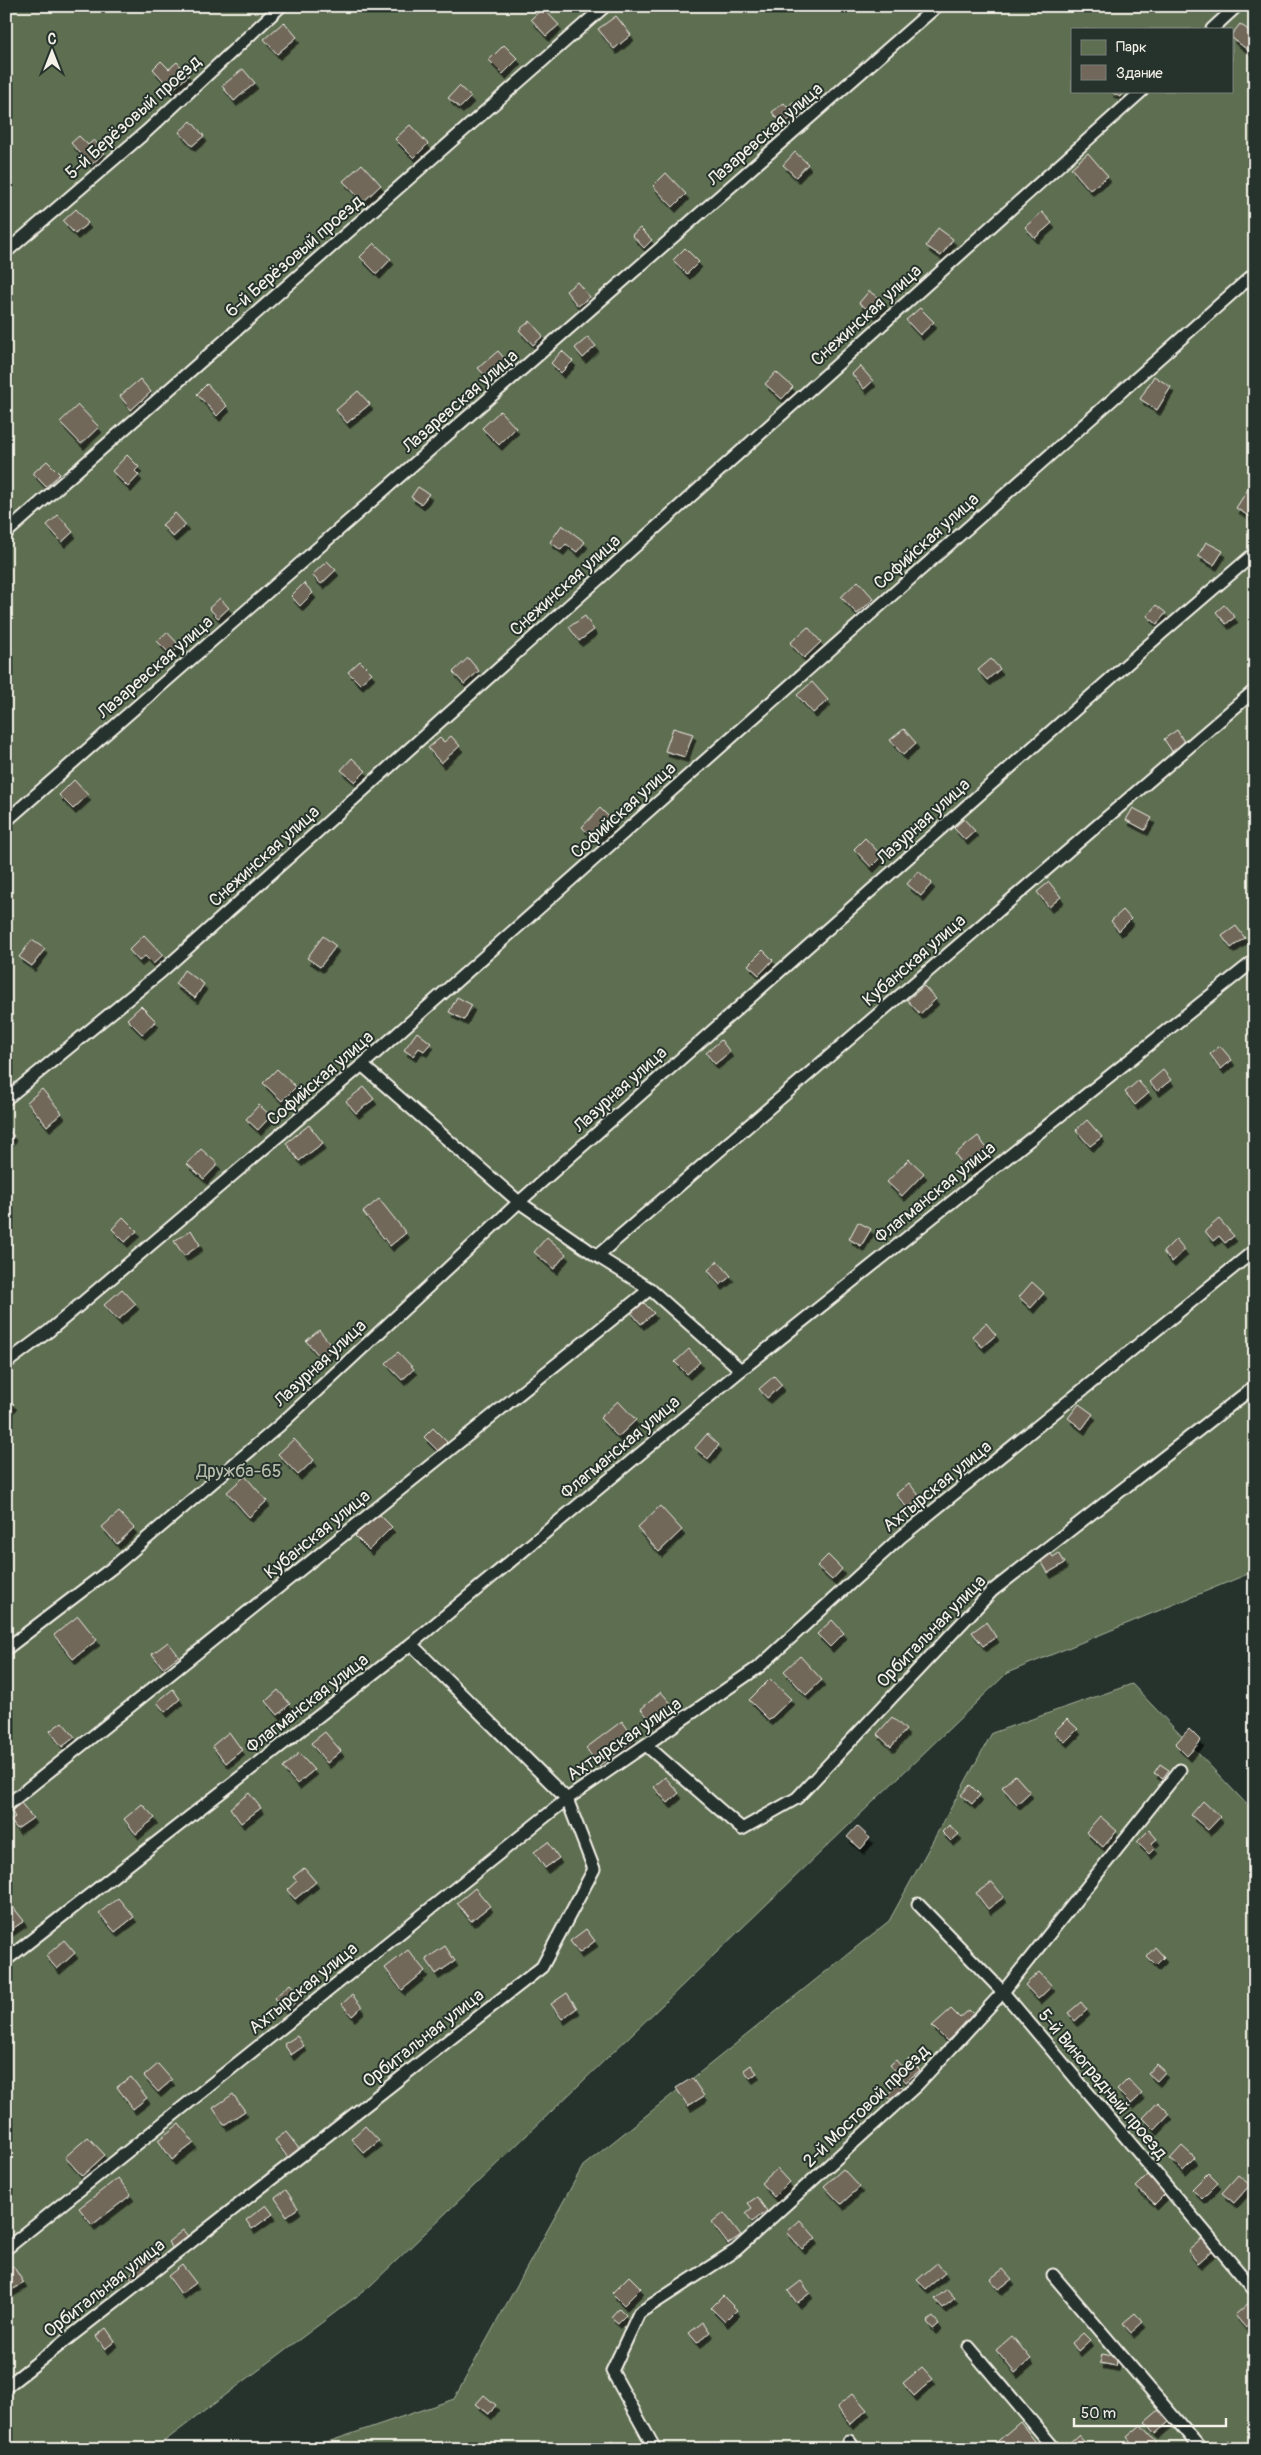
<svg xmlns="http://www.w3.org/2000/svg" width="1261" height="2455" font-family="Pangolin,sans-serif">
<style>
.green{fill:#5d6e51;stroke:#a8b09c;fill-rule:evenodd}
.building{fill:#71675a;stroke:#f4f1e8;filter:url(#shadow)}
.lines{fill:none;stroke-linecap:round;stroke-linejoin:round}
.lane-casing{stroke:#f4f1e8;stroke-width:15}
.lane{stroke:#26332d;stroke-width:11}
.labels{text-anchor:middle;stroke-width:4;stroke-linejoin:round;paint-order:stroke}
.street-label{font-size:18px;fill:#f4f1e8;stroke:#26332d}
.park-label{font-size:18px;fill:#b8bdac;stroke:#26332d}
</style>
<defs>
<filter id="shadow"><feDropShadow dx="3" dy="5.5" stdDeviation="0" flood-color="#0009"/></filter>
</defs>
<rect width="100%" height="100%" fill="#26332d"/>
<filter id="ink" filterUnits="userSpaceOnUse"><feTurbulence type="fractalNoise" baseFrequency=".02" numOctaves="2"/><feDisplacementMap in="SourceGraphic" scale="10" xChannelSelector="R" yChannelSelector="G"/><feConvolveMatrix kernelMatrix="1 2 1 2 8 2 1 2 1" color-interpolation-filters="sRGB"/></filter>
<g filter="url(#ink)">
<g class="green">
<path d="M6,6H1255V1571L1007,1673L369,2287L154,2449H6ZM1072,29H1232V91H1072Z"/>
<polygon points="1132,1684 1255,1813 1255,2449 307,2449 454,2399 583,2166 889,1921 992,1733"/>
</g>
<g class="building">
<polygon points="543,8 559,25 546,36 531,19"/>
<polygon points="616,16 631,35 614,49 598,29"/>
<polygon points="284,22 297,37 277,54 264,39"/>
<polygon points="1240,24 1255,35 1255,43 1249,51 1232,38 1232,34"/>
<polygon points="504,45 518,59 503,74 489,60"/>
<polygon points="161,61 169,69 177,62 189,75 172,90 153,69"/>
<polygon points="243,69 255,83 234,101 222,86"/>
<polygon points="459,86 471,97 460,108 448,98"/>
<polygon points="1110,91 1123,91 1120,97"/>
<polygon points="793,102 800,111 782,125 772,112 784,103 787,107"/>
<polygon points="191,121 204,136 192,146 179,132"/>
<polygon points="410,125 428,144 414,158 395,139"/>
<polygon points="79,136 88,145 94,140 105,152 91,165 71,143"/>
<polygon points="795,152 808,164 796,177 783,165"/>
<polygon points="1088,153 1108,176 1090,190 1071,168"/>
<polygon points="362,164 381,185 363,202 343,181"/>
<polygon points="666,173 686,194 673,207 653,186"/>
<polygon points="76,209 88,223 75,234 63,221"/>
<polygon points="1042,212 1052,223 1035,238 1025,227"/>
<polygon points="640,228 652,240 644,248 632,235"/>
<polygon points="938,228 953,239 941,256 926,246"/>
<polygon points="374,243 391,259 377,274 360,257"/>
<polygon points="685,248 699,262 687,274 673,260"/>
<polygon points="577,282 590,297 578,306 566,291"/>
<polygon points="869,291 885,303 875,315 859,303"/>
<polygon points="920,308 934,322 920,335 906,320"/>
<polygon points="530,321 543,336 533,345 519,330"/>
<polygon points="588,337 596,346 583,358 575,348"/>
<polygon points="498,351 509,364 489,380 478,368"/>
<polygon points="562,351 573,361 561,373 551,363"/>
<polygon points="860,366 873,381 864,389 852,374"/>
<polygon points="776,372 793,387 782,399 765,384"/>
<polygon points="1154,376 1171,387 1157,410 1140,399"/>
<polygon points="140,379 151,392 131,410 120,396"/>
<polygon points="207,384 227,406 217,416 197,394"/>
<polygon points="358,391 370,404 347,423 336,410"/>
<polygon points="78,405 99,427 81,444 60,422"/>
<polygon points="500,411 516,428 499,445 482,428"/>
<polygon points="127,455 139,467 135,471 139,475 128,487 112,471"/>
<polygon points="47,461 60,474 46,487 33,473"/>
<polygon points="1250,486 1255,489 1255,520 1236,508"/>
<polygon points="418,487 429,494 421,504 411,497"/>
<polygon points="175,513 186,525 173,537 162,525"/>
<polygon points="58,515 73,532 62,542 47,525"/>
<polygon points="562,525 585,542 577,552 566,544 561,550 550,542"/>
<polygon points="1206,542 1223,551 1214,565 1198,556"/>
<polygon points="327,561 336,570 321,584 312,575"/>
<polygon points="858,581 874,599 857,614 841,597"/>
<polygon points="304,583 313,593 300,606 291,596"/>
<polygon points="220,598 229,608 218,618 209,608"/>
<polygon points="1156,605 1166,613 1157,624 1147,616"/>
<polygon points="1224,605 1235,617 1226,624 1216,612"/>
<polygon points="585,616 594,630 579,641 569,627"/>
<polygon points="808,627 821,642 804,658 790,643"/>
<polygon points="167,632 180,646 171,655 157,641"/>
<polygon points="468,658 479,671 464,684 453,672"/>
<polygon points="991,659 1000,669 987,680 978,670"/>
<polygon points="360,661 372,673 360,684 348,672"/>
<polygon points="812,682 828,700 813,713 797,695"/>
<polygon points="673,728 693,734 685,757 665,751"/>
<polygon points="904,729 916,743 903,755 890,740"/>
<polygon points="1177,730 1186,745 1173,753 1164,739"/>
<polygon points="451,736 460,746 441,763 428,748 440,738 444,742"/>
<polygon points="352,758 366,771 355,782 341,770"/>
<polygon points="74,780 88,795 73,809 59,795"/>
<polygon points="600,808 614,822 596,841 582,827"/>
<polygon points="1133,808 1152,818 1145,830 1126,820"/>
<polygon points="964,819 975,831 965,840 954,828"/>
<polygon points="865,838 882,856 871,867 854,849"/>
<polygon points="918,871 932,883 921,896 907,884"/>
<polygon points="1049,882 1061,897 1049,907 1037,892"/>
<polygon points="1123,910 1131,919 1119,931 1111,921"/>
<polygon points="1236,926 1245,938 1231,948 1222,936"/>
<polygon points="144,935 163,955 153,964 145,956 139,961 129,950"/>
<polygon points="323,936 336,946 320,967 307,958"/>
<polygon points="32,940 45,949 32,966 19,957"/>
<polygon points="763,950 773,960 759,975 748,965"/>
<polygon points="184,970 204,984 195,998 175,984"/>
<polygon points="924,986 936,999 920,1014 907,1000"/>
<polygon points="457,997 472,1005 464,1020 449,1012"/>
<polygon points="141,1006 156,1021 142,1034 127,1019"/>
<polygon points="417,1032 431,1043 424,1051 419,1048 413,1056 404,1050"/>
<polygon points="721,1040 730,1052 715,1064 706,1053"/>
<polygon points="1220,1046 1232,1060 1221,1069 1210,1054"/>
<polygon points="277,1069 296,1087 282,1101 263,1083"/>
<polygon points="1163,1070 1171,1080 1157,1091 1149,1082"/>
<polygon points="1138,1081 1149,1093 1135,1105 1125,1092"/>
<polygon points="364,1087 374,1099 356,1113 346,1101"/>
<polygon points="42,1089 62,1113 47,1126 27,1102"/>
<polygon points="259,1105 271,1116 258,1130 246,1119"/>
<polygon points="1087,1120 1102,1137 1090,1146 1076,1130"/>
<polygon points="309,1125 323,1143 299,1161 286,1143"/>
<polygon points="6,1128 14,1136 6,1143"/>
<polygon points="978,1136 991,1154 968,1171 955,1154"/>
<polygon points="201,1149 218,1164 204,1179 187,1164"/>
<polygon points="909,1159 924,1173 902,1196 887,1182"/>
<polygon points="379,1199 406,1233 390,1246 363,1212"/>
<polygon points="123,1217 137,1231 125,1242 112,1229"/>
<polygon points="1219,1219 1234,1236 1225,1243 1219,1236 1213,1241 1205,1231"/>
<polygon points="858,1222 871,1229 861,1246 849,1239"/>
<polygon points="191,1230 200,1245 184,1256 174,1241"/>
<polygon points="547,1237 566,1254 554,1269 534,1252"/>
<polygon points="1176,1239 1185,1250 1172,1262 1163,1252"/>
<polygon points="718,1261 731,1276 720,1285 708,1270"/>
<polygon points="1032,1282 1044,1293 1031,1308 1019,1297"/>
<polygon points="122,1289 136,1304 118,1320 104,1305"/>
<polygon points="642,1301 654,1313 641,1324 630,1311"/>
<polygon points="986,1323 996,1335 982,1347 972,1336"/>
<polygon points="319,1330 334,1348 322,1359 306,1341"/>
<polygon points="689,1349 700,1362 687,1374 675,1362"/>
<polygon points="398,1352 414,1369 402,1380 386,1363"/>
<polygon points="774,1376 782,1385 767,1398 759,1389"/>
<polygon points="6,1396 14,1404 6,1411"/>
<polygon points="618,1401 636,1420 618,1437 600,1418"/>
<polygon points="1079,1404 1093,1414 1082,1429 1068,1418"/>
<polygon points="433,1428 447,1442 438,1451 424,1437"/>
<polygon points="707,1434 719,1445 708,1459 695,1448"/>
<polygon points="294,1439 314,1460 298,1475 278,1454"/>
<polygon points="245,1476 267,1501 249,1517 227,1492"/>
<polygon points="909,1483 921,1498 908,1509 896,1494"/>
<polygon points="660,1506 682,1530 659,1552 637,1528"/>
<polygon points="119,1512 134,1528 117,1544 102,1527"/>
<polygon points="378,1513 392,1527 369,1550 355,1536"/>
<polygon points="1050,1553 1053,1557 1059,1553 1065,1563 1048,1573 1040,1559"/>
<polygon points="828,1555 842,1569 832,1580 817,1566"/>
<polygon points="78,1616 97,1640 73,1659 54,1635"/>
<polygon points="832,1620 844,1633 830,1647 817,1634"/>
<polygon points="986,1622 996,1637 983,1646 972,1632"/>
<polygon points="168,1642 179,1656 163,1668 152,1654"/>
<polygon points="800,1656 822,1680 806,1695 784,1671"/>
<polygon points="770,1679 791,1699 769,1720 749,1700"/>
<polygon points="173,1689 180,1699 165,1712 157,1702"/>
<polygon points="278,1690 290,1704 278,1715 266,1701"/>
<polygon points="661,1692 675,1708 654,1725 641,1709"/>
<polygon points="892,1717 906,1730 891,1747 877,1734"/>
<polygon points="1067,1719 1078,1729 1065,1742 1054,1732"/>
<polygon points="622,1721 635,1739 599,1766 586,1748"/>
<polygon points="62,1722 75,1737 62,1747 50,1731"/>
<polygon points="1189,1729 1201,1741 1187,1756 1175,1744"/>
<polygon points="229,1732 242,1750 226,1763 212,1746"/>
<polygon points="325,1732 341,1751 327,1763 311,1743"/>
<polygon points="299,1753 314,1770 297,1784 283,1768"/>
<polygon points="1160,1764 1169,1770 1163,1778 1154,1773"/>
<polygon points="1015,1775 1030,1792 1017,1804 1002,1787"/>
<polygon points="665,1777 679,1793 668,1803 654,1787"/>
<polygon points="970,1785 980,1795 972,1804 961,1795"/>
<polygon points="249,1793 261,1808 241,1823 230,1808"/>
<polygon points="1203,1801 1220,1817 1208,1830 1191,1815"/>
<polygon points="21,1803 33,1818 17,1829 10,1820 15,1817 11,1811"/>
<polygon points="142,1804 155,1818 136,1834 124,1819"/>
<polygon points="1100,1816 1117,1831 1103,1847 1086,1832"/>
<polygon points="949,1825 959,1834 951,1841 942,1832"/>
<polygon points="857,1826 870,1838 861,1849 847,1837"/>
<polygon points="1149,1830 1157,1839 1151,1844 1155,1848 1149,1854 1137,1842"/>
<polygon points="548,1842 559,1858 545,1868 534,1852"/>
<polygon points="304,1868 316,1882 295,1899 287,1890 297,1881 293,1877"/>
<polygon points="992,1882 1004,1897 988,1909 976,1893"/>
<polygon points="475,1888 490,1906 471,1921 457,1903"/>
<polygon points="118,1898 134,1917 115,1932 99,1913"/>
<polygon points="13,1907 24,1921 8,1932 6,1930 6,1912"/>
<polygon points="586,1929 595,1941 579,1953 570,1941"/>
<polygon points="64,1940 75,1953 57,1969 46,1956"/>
<polygon points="445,1946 455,1961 436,1974 426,1959"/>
<polygon points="1155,1947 1164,1957 1156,1965 1147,1956"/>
<polygon points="408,1950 425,1971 402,1990 385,1968"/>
<polygon points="1039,1972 1052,1986 1038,1999 1025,1985"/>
<polygon points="290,1984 302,1997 285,2011 274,1998"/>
<polygon points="567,1993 577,2008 562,2019 551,2004"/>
<polygon points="352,1995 362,2007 352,2016 342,2004"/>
<polygon points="1081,2002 1087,2010 1075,2021 1068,2013"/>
<polygon points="951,2009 960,2018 969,2010 975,2016 947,2041 932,2026"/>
<polygon points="297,2036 304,2046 291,2055 284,2044"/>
<polygon points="909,2059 920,2070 906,2082 890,2065 896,2060 901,2066"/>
<polygon points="158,2064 172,2080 158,2092 144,2076"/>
<polygon points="1156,2064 1165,2072 1157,2081 1148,2073"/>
<polygon points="751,2065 757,2073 750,2078 744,2070"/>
<polygon points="131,2077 147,2098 133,2109 117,2087"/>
<polygon points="692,2078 704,2096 688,2106 676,2088"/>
<polygon points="1128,2079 1142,2094 1131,2104 1117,2090"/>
<polygon points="897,2083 904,2088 893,2101 887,2096"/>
<polygon points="233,2094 245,2111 224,2125 213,2108"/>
<polygon points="1158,2102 1170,2114 1155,2130 1143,2118"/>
<polygon points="179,2124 194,2143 172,2160 158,2140"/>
<polygon points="365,2126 379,2141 364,2153 351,2139"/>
<polygon points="286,2132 300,2150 288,2158 275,2140"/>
<polygon points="88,2137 105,2155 82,2176 65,2157"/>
<polygon points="1182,2146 1195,2158 1183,2170 1170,2159"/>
<polygon points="777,2169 789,2182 774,2197 761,2183"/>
<polygon points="843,2169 860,2187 841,2204 824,2186"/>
<polygon points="1208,2173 1218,2183 1202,2199 1192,2189"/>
<polygon points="1148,2175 1167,2192 1155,2204 1136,2187"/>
<polygon points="1238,2175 1250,2185 1234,2203 1222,2193"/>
<polygon points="118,2178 131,2195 92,2225 79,2208"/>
<polygon points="286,2190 298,2208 287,2216 275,2198"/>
<polygon points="757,2197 767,2211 752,2222 746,2213 752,2208 748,2203"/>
<polygon points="266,2205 273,2214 252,2229 246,2220"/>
<polygon points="724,2213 741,2235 728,2244 712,2223"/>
<polygon points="800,2220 816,2238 802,2249 787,2232"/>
<polygon points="183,2230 190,2239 174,2250 168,2242"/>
<polygon points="1203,2238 1213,2250 1198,2263 1188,2251"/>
<polygon points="1255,2242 1255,2256 1248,2250"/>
<polygon points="154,2255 160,2263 135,2283 129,2275"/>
<polygon points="937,2263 945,2273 926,2289 917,2280"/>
<polygon points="182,2265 196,2283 181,2294 168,2276"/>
<polygon points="13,2266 24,2283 10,2291 6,2286 6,2270"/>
<polygon points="1003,2269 1012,2279 999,2289 990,2279"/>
<polygon points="629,2276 641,2288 624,2305 612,2293"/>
<polygon points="801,2281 810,2293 797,2303 788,2291"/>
<polygon points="947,2289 955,2298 943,2308 935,2299"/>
<polygon points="723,2296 737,2310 725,2322 711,2308"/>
<polygon points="1250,2302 1255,2307 1255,2320 1245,2327 1235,2315"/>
<polygon points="619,2308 626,2315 618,2323 611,2317"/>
<polygon points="1135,2313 1143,2322 1131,2333 1123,2323"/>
<polygon points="933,2317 939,2324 933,2329 927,2322"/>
<polygon points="703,2322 710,2332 697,2343 689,2333"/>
<polygon points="106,2328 115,2341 105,2349 96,2336"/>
<polygon points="1083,2333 1090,2340 1078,2351 1072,2343"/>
<polygon points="1012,2336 1031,2359 1015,2373 996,2350"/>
<polygon points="1102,2354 1118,2357 1116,2366 1100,2363"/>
<polygon points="922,2367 933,2379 914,2396 903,2383"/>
<polygon points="853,2393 867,2410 851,2424 837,2407"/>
<polygon points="484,2395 496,2405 489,2414 476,2404"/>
<polygon points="1159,2410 1169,2422 1155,2434 1145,2422"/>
<polygon points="1020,2422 1035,2441 1026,2449 994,2449 992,2446"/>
<polygon points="1141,2425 1157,2443 1151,2449 1137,2449 1127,2437"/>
<polygon points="1078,2435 1090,2448 1089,2449 1071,2449 1067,2445"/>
<polygon points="1229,2440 1236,2449 1219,2449"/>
<polygon points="613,2441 620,2448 623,2446 625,2449 610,2449 607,2446"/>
</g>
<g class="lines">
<defs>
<g id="lane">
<polyline points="1212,29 1237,6"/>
<polyline points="6,252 147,131 281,6"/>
<polyline points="6,533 605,6"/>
<polyline points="6,821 937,6"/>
<polyline points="362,1065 519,1202 597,1256 650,1289 741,1370"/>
<polyline points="6,1099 161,972 1142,91"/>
<polyline points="597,1256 1255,690"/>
<polyline points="6,1363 49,1331 362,1065 1255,273"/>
<polyline points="6,1649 112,1568 280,1425 519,1202 1162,633 1255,553"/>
<polyline points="646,1745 742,1829 797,1798 992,1591 1255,1386"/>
<polyline points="6,1806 650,1289"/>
<polyline points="918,1904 1003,1992 1255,2291"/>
<polyline points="6,1960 411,1644 741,1370 1255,960"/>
<polyline points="6,2249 567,1799 760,1666 901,1537 1255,1250"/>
<polyline points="1053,2275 1201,2449"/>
<polyline points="969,2347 1055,2449"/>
<polyline points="6,2387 542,1967 594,1869 567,1799 411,1644"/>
<polyline points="849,2441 855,2449"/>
<polyline points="655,2449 612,2371 639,2313 736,2250 917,2085 1003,1992 1180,1770"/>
</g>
</defs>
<use href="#lane" class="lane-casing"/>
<use href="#lane" class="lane"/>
</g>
</g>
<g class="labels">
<g class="street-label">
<text transform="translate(133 117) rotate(-42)" y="6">5-й Берёзовый проезд</text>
<text transform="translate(765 134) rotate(-41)" y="6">Лазаревская улица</text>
<text transform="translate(294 256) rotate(-41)" y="6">6-й Берёзовый проезд</text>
<text transform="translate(866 315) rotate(-42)" y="6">Снежинская улица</text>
<text transform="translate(460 401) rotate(-41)" y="6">Лазаревская улица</text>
<text transform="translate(926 541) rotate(-42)" y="6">Софийская улица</text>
<text transform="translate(565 585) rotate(-42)" y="6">Снежинская улица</text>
<text transform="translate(155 667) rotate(-41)" y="6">Лазаревская улица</text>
<text transform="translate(623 810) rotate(-42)" y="6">Софийская улица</text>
<text transform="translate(923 821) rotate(-42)" y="6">Лазурная улица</text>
<text transform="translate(264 856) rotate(-42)" y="6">Снежинская улица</text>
<text transform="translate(914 960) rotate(-41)" y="6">Кубанская улица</text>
<text transform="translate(320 1078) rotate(-41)" y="6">Софийская улица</text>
<text transform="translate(620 1089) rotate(-42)" y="6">Лазурная улица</text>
<text transform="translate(935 1192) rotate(-39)" y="6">Флагманская улица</text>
<text transform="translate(320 1363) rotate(-43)" y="6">Лазурная улица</text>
<text transform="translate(620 1447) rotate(-40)" y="6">Флагманская улица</text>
<text transform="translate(937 1486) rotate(-39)" y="6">Ахтырская улица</text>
<text transform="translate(317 1534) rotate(-39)" y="6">Кубанская улица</text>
<text transform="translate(931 1631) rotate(-46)" y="6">Орбитальная улица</text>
<text transform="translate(307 1703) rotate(-38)" y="6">Флагманская улица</text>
<text transform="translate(624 1739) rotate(-34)" y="6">Ахтырская улица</text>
<text transform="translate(303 1988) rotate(-39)" y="6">Ахтырская улица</text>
<text transform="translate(423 2038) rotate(-38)" y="6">Орбитальная улица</text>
<text transform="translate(1103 2084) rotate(50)" y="6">5-й Виноградный проезд</text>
<text transform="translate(866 2106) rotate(-44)" y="6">2-й Мостовой проезд</text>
<text transform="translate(104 2288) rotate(-38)" y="6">Орбитальная улица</text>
</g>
<g class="park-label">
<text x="239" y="1477">Дружба-65</text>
</g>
</g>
<rect width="1261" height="2455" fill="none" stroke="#26332d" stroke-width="25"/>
<rect x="12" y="12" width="1236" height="2430" fill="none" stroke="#f4f1e8" stroke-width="2" filter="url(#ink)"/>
<rect x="1071" y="28" width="162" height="65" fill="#26332d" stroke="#787f78"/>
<rect x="1081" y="40" width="25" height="15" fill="#5d6e51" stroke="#787f78"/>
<text x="1116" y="52" font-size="15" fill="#f4f1e8">Парк</text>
<rect x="1081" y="65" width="25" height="15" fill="#71675a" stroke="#787f78"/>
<text x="1116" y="78" font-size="15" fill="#f4f1e8">Здание</text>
<g transform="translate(52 52)" stroke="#26332d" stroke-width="4" paint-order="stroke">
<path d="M0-4L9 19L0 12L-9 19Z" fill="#f4f1e8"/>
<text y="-8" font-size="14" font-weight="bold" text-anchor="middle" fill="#f4f1e8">С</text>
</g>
<path d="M1074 2418v8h152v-8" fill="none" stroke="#f4f1e8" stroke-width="2.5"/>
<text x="1081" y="2418" font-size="15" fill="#f4f1e8" stroke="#26332d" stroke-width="4" paint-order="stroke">50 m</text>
</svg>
